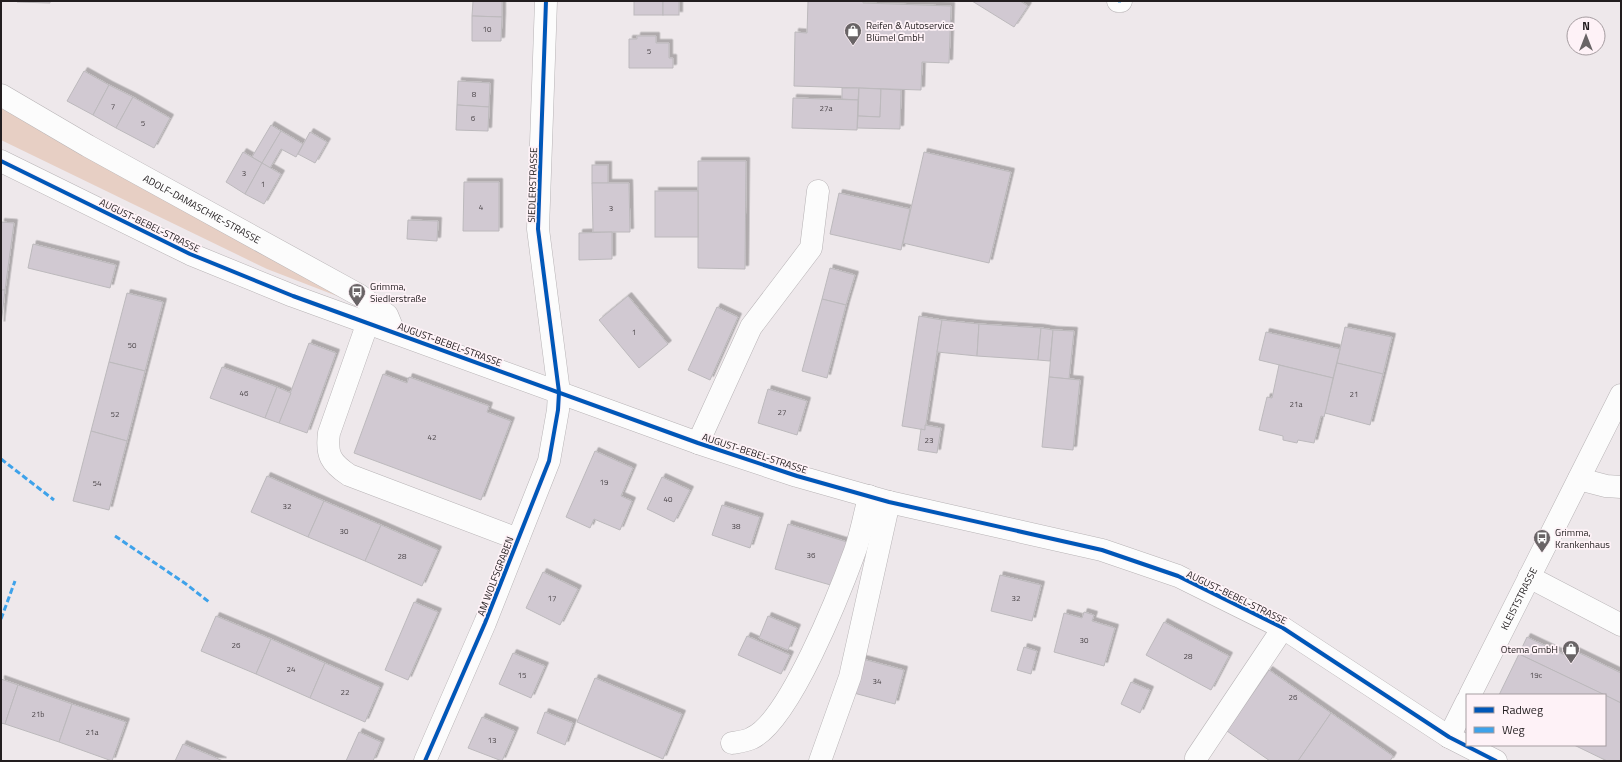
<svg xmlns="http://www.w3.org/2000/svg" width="1622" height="762" font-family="'Titillium Web',sans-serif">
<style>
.green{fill:#e7cfc4}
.building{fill:#d1c9d2;stroke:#bcb9bc;filter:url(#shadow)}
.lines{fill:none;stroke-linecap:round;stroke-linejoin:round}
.minor-casing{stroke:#b7b3b5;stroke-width:23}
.minor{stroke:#fcfcfc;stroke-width:22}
.quiet{stroke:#3ea2ea;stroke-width:3;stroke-dasharray:6 3;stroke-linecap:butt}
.cycleway-casing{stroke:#fef2f7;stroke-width:6}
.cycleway{stroke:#0057b8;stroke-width:4}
.labels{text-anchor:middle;stroke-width:3.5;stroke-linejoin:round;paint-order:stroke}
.number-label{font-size:8px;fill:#4e484c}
.poi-label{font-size:10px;fill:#221d1f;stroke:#fef2f7;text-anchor:start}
.street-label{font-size:10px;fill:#221d1f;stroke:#fef2f7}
</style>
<defs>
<filter id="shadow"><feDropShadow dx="3.5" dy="-3.5" stdDeviation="0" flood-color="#0004"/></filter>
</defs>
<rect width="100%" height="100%" fill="#eee8eb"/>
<polygon class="green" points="1,107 350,301 267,269 1,140"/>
<g class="building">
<polygon points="17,1 50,1 50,3 17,2"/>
<polygon points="473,1 502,1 502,17 472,16"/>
<rect x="634" y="1" width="29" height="14"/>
<rect x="663" y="1" width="16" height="14"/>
<polygon points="808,1 863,1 863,3 951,6 949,63 922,62 921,90 794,86 795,32 807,33"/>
<polygon points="972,1 1020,1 1028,6 1014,27"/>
<polygon points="472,16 502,17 501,41 472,41"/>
<polygon points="637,36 656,36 656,43 669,43 669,58 673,58 673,68 629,68 629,39 637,39"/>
<polygon points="84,71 109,85 93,115 67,101"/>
<polygon points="458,81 490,83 489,107 457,105"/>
<polygon points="109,85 133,97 116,128 93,115"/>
<polygon points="842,88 859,88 858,100 842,99"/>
<polygon points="859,88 881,89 880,117 858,116"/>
<polygon points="881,89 901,90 900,129 857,128 858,116 880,117"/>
<polygon points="133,97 170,118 154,148 116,128"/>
<polygon points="793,98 858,100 857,130 792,128"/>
<polygon points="457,105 489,107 488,131 456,130"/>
<polygon points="271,125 281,131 262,163 252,157"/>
<polygon points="281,131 303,144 296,157 281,149 270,168 262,163"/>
<polygon points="310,132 327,142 315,163 298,154"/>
<polygon points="243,152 262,163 245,194 226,182"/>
<polygon points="924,152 1011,172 989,263 903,243"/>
<polygon points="698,161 746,161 745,269 698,268"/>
<polygon points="262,163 281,174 264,204 245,194"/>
<rect x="592" y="165" width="16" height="18"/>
<polygon points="464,182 499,182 499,231 463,231"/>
<polygon points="592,183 629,183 630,232 593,232"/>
<rect x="655" y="191" width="43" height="46"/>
<polygon points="839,193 910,209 901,250 830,234"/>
<polygon points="408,220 438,221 437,241 407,239"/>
<polygon points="1,222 14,223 5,290 1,290"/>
<polygon points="612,232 612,259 579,260 579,233"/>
<polygon points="33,244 116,265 110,288 28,268"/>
<polygon points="830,268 855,275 846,305 822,299"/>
<polygon points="1,290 5,290 1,325"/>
<polygon points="127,293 163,302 145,371 109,362"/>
<polygon points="628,296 668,344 639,368 599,320"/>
<polygon points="822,299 846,305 827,378 802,371"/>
<polygon points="717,307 738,317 710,380 688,370"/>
<polygon points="919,316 942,320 925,430 902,426"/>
<polygon points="942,320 979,324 977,356 937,352"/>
<polygon points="979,324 1041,328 1038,360 977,356"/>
<polygon points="1345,327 1392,337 1383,374 1337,363"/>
<polygon points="1041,328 1053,330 1050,361 1038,360"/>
<polygon points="1053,330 1074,331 1069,379 1049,377"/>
<polygon points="1266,332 1340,349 1333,378 1259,360"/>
<polygon points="309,343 336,353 307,433 279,423"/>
<polygon points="109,362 145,371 127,441 91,431"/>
<polygon points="1337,363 1383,374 1370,425 1325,413"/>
<polygon points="1279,365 1333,378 1325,413 1324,417 1321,416 1314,443 1298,440 1297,443 1283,440 1283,436 1259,430 1267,397 1272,398"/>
<polygon points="222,367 277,387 265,418 210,398"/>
<polygon points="383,374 407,383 409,377 489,406 487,412 511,421 481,500 354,453"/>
<polygon points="1049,377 1080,380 1073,450 1042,447"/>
<polygon points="277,387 291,393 279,423 265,418"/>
<polygon points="768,389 807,401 797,435 758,423"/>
<polygon points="925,425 941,428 937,453 918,450 921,429 925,430"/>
<polygon points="91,431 127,441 109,510 73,501"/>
<polygon points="595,451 633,468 621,496 632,501 620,530 594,519 590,528 566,517"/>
<polygon points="267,476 324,501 308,537 251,512"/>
<polygon points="662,477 690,490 674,522 647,509"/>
<polygon points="324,501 381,525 365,561 308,537"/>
<polygon points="722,505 760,517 750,548 712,535"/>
<polygon points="788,524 847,542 834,586 775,569"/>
<polygon points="381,525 438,550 422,586 365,561"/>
<polygon points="543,572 578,589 560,625 526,608"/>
<polygon points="1000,575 1041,585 1032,621 991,611"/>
<polygon points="414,602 438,612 408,680 385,670"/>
<polygon points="1084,612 1094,615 1092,621 1115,628 1104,666 1054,652 1064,613 1082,618"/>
<polygon points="216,616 271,639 256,674 201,651"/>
<polygon points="768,616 797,628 788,650 759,638"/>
<polygon points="1164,622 1229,656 1211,690 1146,655"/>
<polygon points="747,636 790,655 781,674 738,655"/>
<polygon points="1527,637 1565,655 1569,648 1621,673 1621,703 1519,654"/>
<polygon points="271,639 325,663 310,698 256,674"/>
<polygon points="1024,647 1037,651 1031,674 1017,670"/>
<polygon points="513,653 545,666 531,698 499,684"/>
<polygon points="1519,654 1605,695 1499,695"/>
<polygon points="859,658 904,670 895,704 850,692"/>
<polygon points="325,663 380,687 365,722 310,698"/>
<polygon points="1269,670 1331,713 1298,761 1270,761 1227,731"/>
<polygon points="595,678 682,714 663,759 577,722"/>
<polygon points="1,679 18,685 5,724 1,723"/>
<polygon points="1131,682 1150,690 1140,713 1121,704"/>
<polygon points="18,685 72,704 59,742 5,724"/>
<polygon points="1605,695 1621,703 1621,761 1607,761 1574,745 1605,745"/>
<polygon points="72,704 126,722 112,761 59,742"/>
<polygon points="545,712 573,723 565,745 537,733"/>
<polygon points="1331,713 1393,756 1390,761 1298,761"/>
<polygon points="482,717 515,731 502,761 468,748"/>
<polygon points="359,732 381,742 373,761 346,761"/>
<polygon points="183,744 212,756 223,761 175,761"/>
</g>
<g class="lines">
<defs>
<g id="minor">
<polyline points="1118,1 1121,1"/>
<path id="s1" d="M1,95L88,146L359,295L387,315L394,332"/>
<polyline points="1,161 190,254 293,296 698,443 797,476 889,502 1102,550 1178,576 1283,628 1449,737 1496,761"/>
<path d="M368,322L329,433C326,455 331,463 349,475L518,539"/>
<polyline points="698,443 751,327 811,248 818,191"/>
<polyline points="1579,479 1606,486 1621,487"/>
<polyline points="1529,577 1621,625"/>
<path id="s2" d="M1470,695L1621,395"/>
<polyline points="1449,737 1467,701"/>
<path d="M732,743C738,742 747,741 752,738C790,720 840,592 855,551C861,534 865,514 869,496"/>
<polyline points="1196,758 1283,628"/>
<polyline points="425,761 485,623 549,461 558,410 559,392 538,229 546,1"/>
<polyline points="820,761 850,677 889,502"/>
</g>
</defs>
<use href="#minor" class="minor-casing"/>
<use href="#minor" class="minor"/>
<g class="quiet">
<polyline points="1118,1 1121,1"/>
<polyline points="1,459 54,500"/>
<polyline points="115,536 186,584 209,602"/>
<polyline points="1,619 15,581"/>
</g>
<defs>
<g id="cycleway">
<polyline points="1,161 190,254 293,296 698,443 797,476 889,502 1102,550 1178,576 1283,628 1449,737 1496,761"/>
<polyline points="425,761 485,623 549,461 558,410 559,392 538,229 546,1"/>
</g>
</defs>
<use href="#cycleway" class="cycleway-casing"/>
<use href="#cycleway" class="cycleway"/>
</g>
<defs>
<symbol id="shop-pin" viewBox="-11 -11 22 30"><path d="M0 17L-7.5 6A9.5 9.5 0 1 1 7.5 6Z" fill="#696466" stroke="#fef2f7"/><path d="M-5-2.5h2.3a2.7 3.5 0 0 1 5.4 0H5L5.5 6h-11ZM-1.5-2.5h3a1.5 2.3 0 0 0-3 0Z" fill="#fff"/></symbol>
<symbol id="bus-pin" viewBox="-11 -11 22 30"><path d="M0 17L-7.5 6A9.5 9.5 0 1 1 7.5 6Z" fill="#696466" stroke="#fef2f7"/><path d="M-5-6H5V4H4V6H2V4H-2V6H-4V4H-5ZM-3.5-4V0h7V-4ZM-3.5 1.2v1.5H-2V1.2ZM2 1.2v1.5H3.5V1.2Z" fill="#fff"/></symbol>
</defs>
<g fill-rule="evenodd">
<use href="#shop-pin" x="843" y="21" width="20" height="27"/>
<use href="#bus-pin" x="347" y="282" width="20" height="27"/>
<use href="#bus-pin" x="1532" y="528" width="20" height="27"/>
<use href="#shop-pin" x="1561" y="639" width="20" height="27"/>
</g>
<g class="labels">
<g class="number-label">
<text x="487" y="32">10</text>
<text x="649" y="54">5</text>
<text x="474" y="97">8</text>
<text x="113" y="109">7</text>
<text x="826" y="111">27a</text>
<text x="473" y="121">6</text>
<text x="143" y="126">5</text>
<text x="244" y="176">3</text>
<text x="263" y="187">1</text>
<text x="481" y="210">4</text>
<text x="611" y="211">3</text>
<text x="634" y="335">1</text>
<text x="132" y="348">50</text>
<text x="244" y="396">46</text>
<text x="1354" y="397">21</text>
<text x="1296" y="407">21a</text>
<text x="782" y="415">27</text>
<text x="115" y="417">52</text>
<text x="432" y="440">42</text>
<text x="929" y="443">23</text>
<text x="604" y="485">19</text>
<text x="97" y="486">54</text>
<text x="668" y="502">40</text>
<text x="287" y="509">32</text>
<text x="736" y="529">38</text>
<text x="344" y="534">30</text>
<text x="811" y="558">36</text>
<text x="402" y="559">28</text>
<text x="552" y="601">17</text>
<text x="1016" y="601">32</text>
<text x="1084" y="643">30</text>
<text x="236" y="648">26</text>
<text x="1188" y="659">28</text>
<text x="291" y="672">24</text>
<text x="522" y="678">15</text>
<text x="1536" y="678">19c</text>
<text x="877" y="684">34</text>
<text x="345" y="695">22</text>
<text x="1293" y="700">26</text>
<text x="38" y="717">21b</text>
<text x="92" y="735">21a</text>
<text x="492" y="743">13</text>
</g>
<g class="poi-label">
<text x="866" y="29">Reifen &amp; Autoservice<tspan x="866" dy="12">Blümel GmbH</tspan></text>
<text x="370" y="290">Grimma,<tspan x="370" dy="12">Siedlerstraße</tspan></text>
<text x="1555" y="536">Grimma,<tspan x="1555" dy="12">Krankenhaus</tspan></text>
<text x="1558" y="653" text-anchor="end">Otema GmbH</text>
</g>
<g class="street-label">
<text transform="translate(532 185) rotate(-88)" y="4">SIEDLERSTRASSE</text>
<text dy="4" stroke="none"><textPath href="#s1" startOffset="231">ADOLF-DAMASCHKE-STRASSE</textPath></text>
<text transform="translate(150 225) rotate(26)" y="4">AUGUST-BEBEL-STRASSE</text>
<text transform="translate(450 344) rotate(20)" y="4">AUGUST-BEBEL-STRASSE</text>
<text transform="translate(755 453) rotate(18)" y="4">AUGUST-BEBEL-STRASSE</text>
<text transform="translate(495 576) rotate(-69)" y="4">AM WOLFSGRABEN</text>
<text transform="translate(1237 597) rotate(26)" y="4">AUGUST-BEBEL-STRASSE</text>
<text dy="4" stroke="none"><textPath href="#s2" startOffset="108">KLEISTSTRASSE</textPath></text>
</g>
</g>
<rect width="1622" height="762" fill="none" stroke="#221d1f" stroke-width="4"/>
<rect x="1466" y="694" width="140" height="52" fill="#fef2f7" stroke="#a69da1"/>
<rect x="1474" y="707" width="20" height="6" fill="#0057b8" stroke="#a69da1"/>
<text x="1502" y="714" font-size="12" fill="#221d1f">Radweg</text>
<rect x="1474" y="727" width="20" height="6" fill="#3ea2ea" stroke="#a69da1"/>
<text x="1502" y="734" font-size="12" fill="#221d1f">Weg</text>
<g transform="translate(1586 36)"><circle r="19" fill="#fef2f7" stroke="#a69da1"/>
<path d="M0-3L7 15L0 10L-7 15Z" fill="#696466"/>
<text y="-6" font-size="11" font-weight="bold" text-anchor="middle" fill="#221d1f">N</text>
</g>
</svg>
